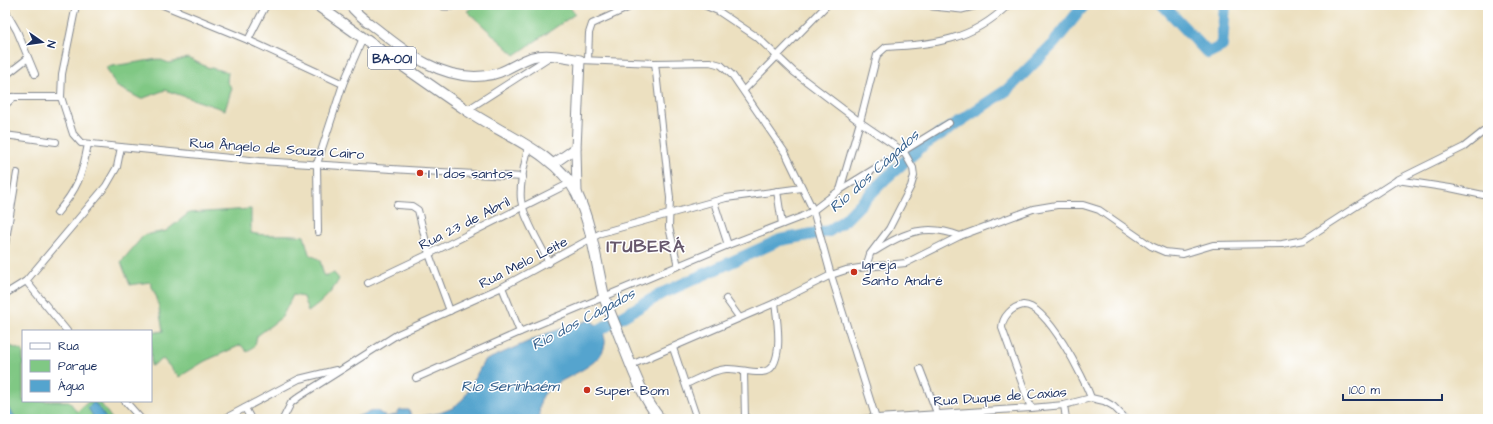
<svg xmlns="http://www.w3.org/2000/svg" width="1493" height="424" font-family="'Architects Daughter',sans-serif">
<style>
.green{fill:#80c884;stroke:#4e7c71}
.water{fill:#54a4ce;stroke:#386a96}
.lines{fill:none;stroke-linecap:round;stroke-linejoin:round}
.river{stroke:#54a4ce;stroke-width:12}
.street-casing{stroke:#84888f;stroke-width:8}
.secondary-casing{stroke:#84888f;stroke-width:11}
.primary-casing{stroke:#84888f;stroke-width:12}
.street{stroke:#fff;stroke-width:6}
.secondary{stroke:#fff;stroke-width:9}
.primary{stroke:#fff;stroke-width:10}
.poi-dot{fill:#c8321e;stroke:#fff;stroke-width:1.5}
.labels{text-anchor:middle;stroke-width:3;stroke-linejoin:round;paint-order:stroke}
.shield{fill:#fff;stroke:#5f6d8e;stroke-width:1}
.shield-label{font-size:13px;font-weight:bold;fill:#1b2f5e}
.street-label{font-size:14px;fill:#1b2f5e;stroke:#fff}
.poi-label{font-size:14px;fill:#1b2f5e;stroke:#fff;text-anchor:start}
.water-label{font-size:15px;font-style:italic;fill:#325e8b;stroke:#fff}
.district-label{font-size:18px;font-weight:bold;letter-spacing:1px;fill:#67586c;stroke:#fff}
</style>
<rect width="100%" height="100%" fill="#fff"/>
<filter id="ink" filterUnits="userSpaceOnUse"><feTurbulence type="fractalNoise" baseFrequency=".025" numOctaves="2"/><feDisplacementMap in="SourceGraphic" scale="8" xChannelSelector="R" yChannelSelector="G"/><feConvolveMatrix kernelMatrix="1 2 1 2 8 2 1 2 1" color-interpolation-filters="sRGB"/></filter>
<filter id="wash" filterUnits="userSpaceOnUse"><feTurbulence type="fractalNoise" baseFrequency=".012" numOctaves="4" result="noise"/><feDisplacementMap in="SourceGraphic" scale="16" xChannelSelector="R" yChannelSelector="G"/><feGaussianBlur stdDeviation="0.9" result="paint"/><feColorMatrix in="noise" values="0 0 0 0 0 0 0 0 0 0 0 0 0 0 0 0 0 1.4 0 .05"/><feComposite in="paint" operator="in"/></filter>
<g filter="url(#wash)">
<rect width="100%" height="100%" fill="#ece0c0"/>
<g class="green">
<polygon points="476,5 568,5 575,14 515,55 467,11"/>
<polygon points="188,58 207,67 228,72 227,82 232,88 225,110 165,90 141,99 116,86 106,67 158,59 169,63"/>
<path d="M251,209V233C269,237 286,233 304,236L309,254L320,260L324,276L334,273L339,279C332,293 321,303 308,312L303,297L293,295L282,317L257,336L255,345L247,352L241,345L205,361L179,377L163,359L151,366V333L163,331L157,298L150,282L130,285L121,262L144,235L166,231L189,213Z"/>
<polygon points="5,344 23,351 23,401 69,401 77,412 89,401 99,401 112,419 105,419 94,402 93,416 92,419 17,419 5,404"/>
</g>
<g class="water">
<path d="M590,320L602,329C603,333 606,340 605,344C601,372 548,378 541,400C539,406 539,414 540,419H350L376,410L386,417L396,415L400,410H409L412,418L440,413L453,408L464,398L484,361L548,333Z"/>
<polygon points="94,402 106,418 105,419 92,419 93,416 88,408"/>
<polygon points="5,404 17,419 5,419"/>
</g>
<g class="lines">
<g class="river">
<polyline points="1163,5 1208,53 1222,46 1225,5"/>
<polyline points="589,336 663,293 780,240 829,231 845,220 885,179 921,147 1007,90 1053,44 1084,5"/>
</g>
</g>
</g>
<g filter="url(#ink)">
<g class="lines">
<defs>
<g id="street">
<polyline points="76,5 62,74 61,97 73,134 81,143 260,161 523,177"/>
<polyline points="163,5 248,40 343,84"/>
<polyline points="704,5 718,11 757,37 794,72 860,122 904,152 913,168 914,176 911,186 889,229 870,254 866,267"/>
<polyline points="5,10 17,31 35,74"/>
<polyline points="248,40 266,5"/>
<polyline points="580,60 655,63 710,62 721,65 733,76 786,154 813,210 831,275 876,419"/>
<polyline points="588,60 589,33 592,24 634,5"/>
<polyline points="655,63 670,198 669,227 678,266"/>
<polyline points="5,76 28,58"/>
<polyline points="744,90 827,5"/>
<polyline points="5,97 61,97"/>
<polyline points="5,105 14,97"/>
<polyline points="467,110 551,56"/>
<polyline points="5,135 56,142"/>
<path d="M528,148C525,164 519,183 521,200C524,219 541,245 549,263"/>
<polyline points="1397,180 1450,188 1488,196"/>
<path d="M840,190L860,122L877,55L886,47C935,44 971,41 1008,5"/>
<polyline points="777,191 782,224"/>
<polyline points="714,202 728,245"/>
<polyline points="397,205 412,206 418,210 429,254 450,311"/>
<path d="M57,213C78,188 82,176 88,144"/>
<polyline points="318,232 317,164 343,84 363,38"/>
<polyline points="5,245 17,173"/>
<path d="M875,251C905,232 926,223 960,236"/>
<polyline points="26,281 67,331"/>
<polyline points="368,283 429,254 570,183"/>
<polyline points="502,287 520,332"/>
<polyline points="5,294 26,281 106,186 117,167 121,147"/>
<polyline points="726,299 739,317"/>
<polyline points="673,348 697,419"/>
<polyline points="631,365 775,303 831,275 846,270 866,267 906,263 960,236 1033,209 1057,205 1083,205 1099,210 1151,246 1165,252 1183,254 1213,245 1282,244 1304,240 1397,180 1464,147 1488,128"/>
<polyline points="920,369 937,413"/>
<polyline points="744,371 745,419"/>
<polyline points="416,378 520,332 728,245 801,217 811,212 840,190 949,123"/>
<path d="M686,384C698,379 712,370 726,369C738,368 750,373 762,372C786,370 777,318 775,303"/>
<polyline points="125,401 141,419"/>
<polyline points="1064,405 1066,419"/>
<polyline points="245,408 251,419"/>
<path d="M1031,408L1002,328C1002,317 1012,307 1023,305C1047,304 1084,378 1091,398"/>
<polyline points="224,419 299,379 336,370"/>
<polyline points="283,419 291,403 300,396 398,334 502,287 601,233 726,198 802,188"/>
<polyline points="862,419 1031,408 1064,405 1091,398 1104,401 1113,406 1126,419"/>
</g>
<g id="secondary">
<path d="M350,5C357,15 368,22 377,29C408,54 442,80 483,76C502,75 515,63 532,57C547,53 565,57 580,60L576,148L577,193"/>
<polyline points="444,5 451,5"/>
<polyline points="933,5 962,8 974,5"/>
<polyline points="553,164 576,148"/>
</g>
<path id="primary" d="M317,5C366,40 415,75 465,109C501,134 557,153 577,194C592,226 596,262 604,296C608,309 614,322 619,335C631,364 640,394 660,419"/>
</defs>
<use href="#street" class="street-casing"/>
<use href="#secondary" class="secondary-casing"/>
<use href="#primary" class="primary-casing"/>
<use href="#street" class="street"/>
<use href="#secondary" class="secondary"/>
<use href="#primary" class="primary"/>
</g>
</g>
<g class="poi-dot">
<circle cx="420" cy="173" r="4"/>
<circle cx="854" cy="272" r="4"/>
<circle cx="587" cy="390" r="4"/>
</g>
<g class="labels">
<rect class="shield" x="368" y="47" width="48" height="22" rx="3"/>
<g class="shield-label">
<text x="392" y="63">BA-001</text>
</g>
<g class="street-label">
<text transform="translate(277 148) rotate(4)" y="5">Rua Ângelo de Souza Cairo</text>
<text transform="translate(464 223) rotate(-27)" y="5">Rua 23 de Abril</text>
<text transform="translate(523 262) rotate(-27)" y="5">Rua Melo Leite</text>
<text transform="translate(1000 396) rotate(-4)" y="5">Rua Duque de Caxias</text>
</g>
<g class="poi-label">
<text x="428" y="178">I l dos santos</text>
<text x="862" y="269">Igreja<tspan x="862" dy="16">Santo André</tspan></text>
<text x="595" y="395">Super Bom</text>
</g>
<g class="water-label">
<text transform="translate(874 171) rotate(-42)" y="5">Rio dos Cágados</text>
<text transform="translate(583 319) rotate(-28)" y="5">Rio dos Cágados</text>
<text x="510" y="391">Rio Serinhaém</text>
</g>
<g class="district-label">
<text x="646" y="252">ITUBERÁ</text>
</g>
</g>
<rect width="1493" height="424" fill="none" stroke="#fff" stroke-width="20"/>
<rect x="22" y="330" width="130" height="72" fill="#ffffff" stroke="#a4acbf"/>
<rect x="30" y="343" width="20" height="6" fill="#ffffff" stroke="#a4acbf"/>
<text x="58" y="350" font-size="12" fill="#1b2f5e">Rua</text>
<rect x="30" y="360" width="20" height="12" fill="#80c884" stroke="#a4acbf"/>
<text x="58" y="370" font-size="12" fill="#1b2f5e">Parque</text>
<rect x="30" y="380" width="20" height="12" fill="#54a4ce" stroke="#a4acbf"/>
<text x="58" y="390" font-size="12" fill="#1b2f5e">Água</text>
<g transform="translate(42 42) rotate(103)" stroke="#ffffff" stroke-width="3" paint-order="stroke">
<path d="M0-3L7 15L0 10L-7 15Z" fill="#1b2f5e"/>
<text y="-6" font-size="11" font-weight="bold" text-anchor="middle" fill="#1b2f5e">N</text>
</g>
<path d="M1343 394v6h99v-6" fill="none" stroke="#1b2f5e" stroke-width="2"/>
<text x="1349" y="394" font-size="12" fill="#1b2f5e" stroke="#ffffff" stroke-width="3" paint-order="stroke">100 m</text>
</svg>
